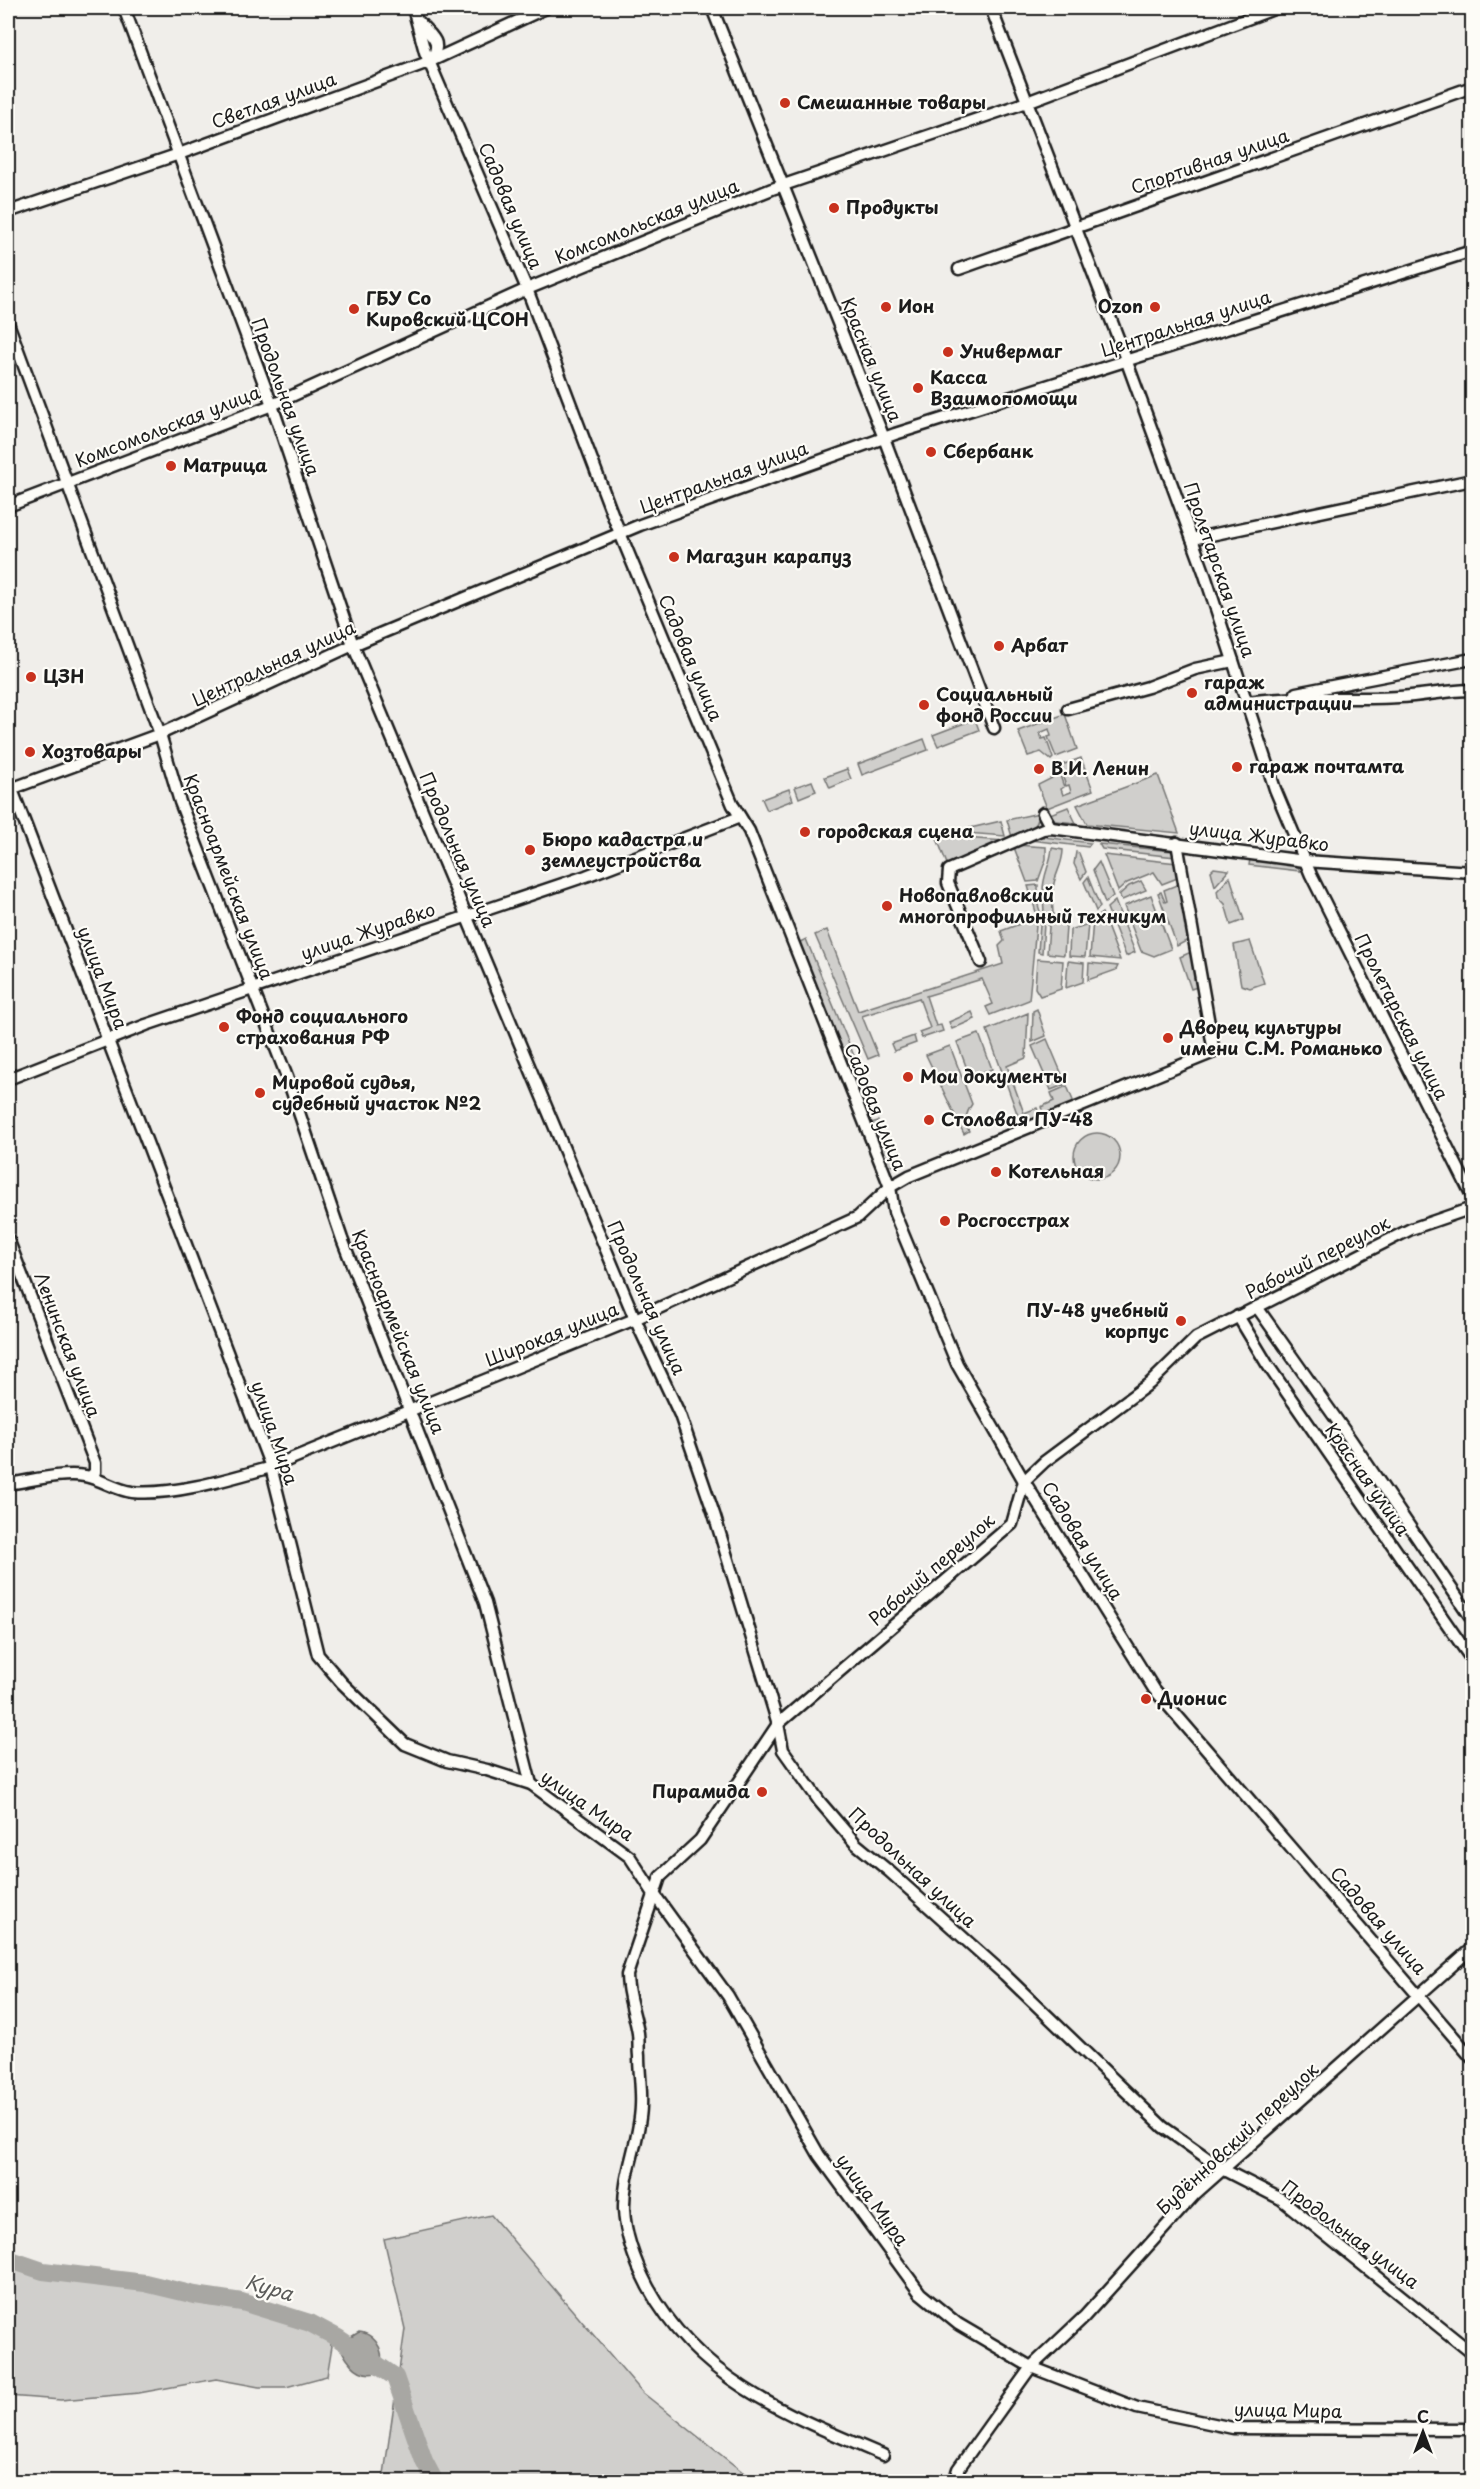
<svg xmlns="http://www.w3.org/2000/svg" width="1480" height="2489" font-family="'Playpen Sans',sans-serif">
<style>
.green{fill:#d0cfcc;stroke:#767674;stroke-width:1.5}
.water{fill:#a8a7a3;stroke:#706f6d;stroke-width:1.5}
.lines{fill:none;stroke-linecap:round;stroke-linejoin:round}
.river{stroke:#a8a7a3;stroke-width:18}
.minor-casing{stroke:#1c1c1c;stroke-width:15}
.minor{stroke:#fdfcf7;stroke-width:10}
.poi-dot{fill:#c8321e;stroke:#fdfcf7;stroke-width:2}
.labels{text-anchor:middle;stroke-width:4.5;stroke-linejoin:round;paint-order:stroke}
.street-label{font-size:18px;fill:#1c1c1c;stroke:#fdfcf7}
.poi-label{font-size:18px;font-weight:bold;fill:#1c1c1c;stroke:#fdfcf7;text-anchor:start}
.water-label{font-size:20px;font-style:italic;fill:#5b5b59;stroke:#fdfcf7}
</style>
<rect width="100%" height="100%" fill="#f0eeea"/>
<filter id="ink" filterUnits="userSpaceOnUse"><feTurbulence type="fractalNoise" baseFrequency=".0167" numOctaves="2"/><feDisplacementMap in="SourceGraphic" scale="12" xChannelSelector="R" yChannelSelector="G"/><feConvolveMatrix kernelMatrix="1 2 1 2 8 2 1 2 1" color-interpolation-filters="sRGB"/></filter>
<g filter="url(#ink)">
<g class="green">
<polygon points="867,341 877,365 869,368 859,345"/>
<polygon points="1065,714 1077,749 1056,757 1048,737 1051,736 1049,729 1040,733 1042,739 1046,738 1053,758 1051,760 1041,752 1028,756 1018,731"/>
<polygon points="975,719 979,730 938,746 933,735"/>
<polygon points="924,739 928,750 862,775 858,764"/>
<polygon points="1081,758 1093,790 1047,808 1038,785 1054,777 1053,768 1057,767 1064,787 1061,789 1063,795 1071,792 1069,785 1066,786 1059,766"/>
<polygon points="847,769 851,779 830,788 825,777"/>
<polygon points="1158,775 1179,833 1087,824 1077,805"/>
<polygon points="812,781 816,791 799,798 795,787"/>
<polygon points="789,789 793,800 767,810 762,799"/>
<polygon points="1068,807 1076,823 1056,821 1050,814"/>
<path d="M1039,813C1038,830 1026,832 1012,837L1007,820Z"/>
<polygon points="1001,821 1005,836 953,832"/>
<polygon points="936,836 1005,841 947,864"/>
<polygon points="1036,836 1091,843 1088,847 1030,840"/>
<polygon points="1099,844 1172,851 1176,857 1102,849"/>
<polygon points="1015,845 1046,847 1046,859 1038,881 1027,882 1015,850"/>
<path d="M1052,848L1063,850C1063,865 1054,875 1053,889L1043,890C1043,875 1051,863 1052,848Z"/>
<polygon points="1076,852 1079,853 1086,872 1081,879 1074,864"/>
<polygon points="1104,855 1177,863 1180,877 1162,884 1154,872 1127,883 1118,891"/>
<polygon points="1250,859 1297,865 1300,871 1249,865"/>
<polygon points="1099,862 1113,896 1105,903 1093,870"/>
<polygon points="1214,868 1229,870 1215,886 1211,871"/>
<polygon points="1088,877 1100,907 1096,911 1084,882"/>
<polygon points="1230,877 1244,920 1231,925 1225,904 1218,897 1217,891"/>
<polygon points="1141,881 1146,890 1122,900 1119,895 1129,886"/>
<polygon points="1179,884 1188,940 1177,946 1158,893 1161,892 1165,902 1167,901 1164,890"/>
<polygon points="1038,885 1038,905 1044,924 1042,953 1038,952 1040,925 1028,886"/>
<polygon points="1043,895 1052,895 1053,913 1066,927 1064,955 1047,953 1049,927 1044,912"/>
<polygon points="1151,895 1171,949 1154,956 1141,951 1124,906"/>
<polygon points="1115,901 1135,952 1126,956 1107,908"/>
<polygon points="1102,913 1120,960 1090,957 1093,920"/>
<polygon points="1033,919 1036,926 1029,1000 990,1015 986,1007 993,1004 982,979 926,996 936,1026 941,1025 943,1031 922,1038 919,1032 930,1028 919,998 862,1016 878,1055 868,1059 815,935 827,930 858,1011 1003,964 999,946 1004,941 1001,931"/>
<polygon points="1088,924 1085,957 1069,956 1070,930"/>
<polygon points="806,939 857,1063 846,1068 798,943"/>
<polygon points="1250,941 1264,983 1250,988 1241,985 1234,945"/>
<polygon points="1191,952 1200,986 1191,989 1180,957"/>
<polygon points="1037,959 1063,961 1061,989 1040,996 1035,988"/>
<polygon points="1068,961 1084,963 1083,982 1066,988"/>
<polygon points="1089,963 1118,966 1116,970 1088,980"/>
<polygon points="1037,1009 1046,1036 1032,1042 1033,1011"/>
<polygon points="972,1012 975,1019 952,1029 949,1022"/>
<polygon points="1028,1013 1026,1058 1007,1066 1024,1113 1037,1108 1041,1117 1039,1121 1022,1127 987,1030"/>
<polygon points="979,1034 992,1069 970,1077 957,1042"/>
<polygon points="914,1036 916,1043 894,1051 891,1044"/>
<polygon points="1047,1039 1066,1084 1051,1090 1032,1046"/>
<path d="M950,1046L972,1104C966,1113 964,1121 969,1131L964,1134L926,1055Z"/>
<polygon points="1067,1086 1074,1103 1072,1107 1048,1117 1044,1115 1041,1107 1054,1101 1051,1093"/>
<polygon points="878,1121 898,1168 884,1163 868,1124"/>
<circle cx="1097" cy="1156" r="23"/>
<polygon points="491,2215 643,2393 754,2481 383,2481 405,2329 384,2239"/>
<path d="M8,2255C22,2259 36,2265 51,2269C64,2271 79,2269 92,2270C145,2277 304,2301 332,2346L327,2376L286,2387H259L216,2379L139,2393L61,2400L8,2396Z"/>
</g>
<path class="water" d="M359,2332C378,2334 389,2358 376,2373C356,2378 342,2356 338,2338L351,2337Z"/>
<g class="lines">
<polyline class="river" points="8,2259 43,2271 145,2283 195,2295 242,2302 310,2323 338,2338 395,2377 424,2461 435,2482"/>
<defs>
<g id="minor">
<polyline points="124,8 272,405 353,645 635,1319 680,1415 714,1514 778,1724 783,1750 820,1802 856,1844 890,1872 1005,1975 1163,2127 1224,2170 1281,2199 1472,2353"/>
<polyline points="413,8 425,52 527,289 615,521 733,805 749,831 890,1187 894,1212 957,1364 1024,1481 1154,1689 1472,2058"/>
<polyline points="712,8 884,438 994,728"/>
<polyline points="991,8 1120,343 1204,572 1275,789 1311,875 1472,1196"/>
<path d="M419,22C432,38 443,40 431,61"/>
<polyline points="8,212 179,154 431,61 546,8"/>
<polyline points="959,269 1472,87"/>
<polyline points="8,323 160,734 180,802 287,1077 342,1239 485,1603 531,1784"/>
<polyline points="8,506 272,405 527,289 772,189 1027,102 1276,8"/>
<polyline points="1192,539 1472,480"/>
<polyline points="1296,693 1472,659"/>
<path d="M1247,702C1297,695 1348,700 1399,697C1424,696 1448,690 1472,690"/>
<polyline points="1068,709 1148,687 1195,669 1233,661"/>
<polyline points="8,779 271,1467 318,1655 342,1683 405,1744 447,1761 487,1770 531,1784 630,1857 654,1894 728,1996 819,2155 920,2293 958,2324 1031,2367 1137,2408 1233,2428 1472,2429"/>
<polyline points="8,790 160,734 353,645 640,525 895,434 1472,251"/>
<polyline points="1043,813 1051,828"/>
<polyline points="981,962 948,883 949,870 1043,829 1051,828 1305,861 1472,872"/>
<polyline points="8,1079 146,1025 586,876 740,817"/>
<polyline points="8,1239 95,1463 95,1472 90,1477"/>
<polyline points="1257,1307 1351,1440 1472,1619"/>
<polyline points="1238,1316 1267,1364 1472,1660"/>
<path d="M8,1484C31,1481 61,1472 85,1476C101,1479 116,1490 132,1492C174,1496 232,1478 271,1467L635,1319L858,1217L890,1187L909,1176L1214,1052L1177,843"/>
<path d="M883,2455C790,2416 699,2381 648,2287C636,2264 625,2235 624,2209C623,2174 640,2141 641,2106C642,2089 639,2073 639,2056C638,2048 639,2041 638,2033C635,2014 627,1995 627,1975L660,1877L700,1840L778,1724L1012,1524L1024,1481L1044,1462L1150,1383L1196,1338L1411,1229L1472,1208"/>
<polyline points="954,2482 958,2469 1031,2367 1084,2317 1195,2194 1472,1948"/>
</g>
</defs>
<use href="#minor" class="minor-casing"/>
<use href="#minor" class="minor"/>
</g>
</g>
<g class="poi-dot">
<circle cx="785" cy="103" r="6"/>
<circle cx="834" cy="208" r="6"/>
<circle cx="886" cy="307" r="6"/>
<circle cx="1155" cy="307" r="6"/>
<circle cx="354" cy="309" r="6"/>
<circle cx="948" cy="352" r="6"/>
<circle cx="918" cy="388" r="6"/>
<circle cx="931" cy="452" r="6"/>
<circle cx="171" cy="466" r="6"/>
<circle cx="674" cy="557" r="6"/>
<circle cx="999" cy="646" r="6"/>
<circle cx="31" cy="677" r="6"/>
<circle cx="1192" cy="693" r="6"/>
<circle cx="924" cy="705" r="6"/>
<circle cx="30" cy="752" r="6"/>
<circle cx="1237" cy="767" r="6"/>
<circle cx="1039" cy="769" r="6"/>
<circle cx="805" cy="832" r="6"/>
<circle cx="530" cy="850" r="6"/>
<circle cx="887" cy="906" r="6"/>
<circle cx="224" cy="1027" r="6"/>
<circle cx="1168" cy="1038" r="6"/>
<circle cx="908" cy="1077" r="6"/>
<circle cx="260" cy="1093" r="6"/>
<circle cx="929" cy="1120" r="6"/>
<circle cx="996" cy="1172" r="6"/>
<circle cx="945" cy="1221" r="6"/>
<circle cx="1181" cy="1321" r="6"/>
<circle cx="1146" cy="1699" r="6"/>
<circle cx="762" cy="1792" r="6"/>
</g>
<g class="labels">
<g class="street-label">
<text transform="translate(274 101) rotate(-20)" y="6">Светлая улица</text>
<text transform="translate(1210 162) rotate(-19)" y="6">Спортивная улица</text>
<text transform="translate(510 206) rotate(67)" y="6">Садовая улица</text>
<text transform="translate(647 222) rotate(-22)" y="6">Комсомольская улица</text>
<text transform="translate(1186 324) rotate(-18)" y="6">Центральная улица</text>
<text transform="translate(871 360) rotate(68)" y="6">Красная улица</text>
<text transform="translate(285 397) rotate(70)" y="6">Продольная улица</text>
<text transform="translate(168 427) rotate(-21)" y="6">Комсомольская улица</text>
<text transform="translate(724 478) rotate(-20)" y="6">Центральная улица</text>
<text transform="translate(1219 570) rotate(71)" y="6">Пролетарская улица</text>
<text transform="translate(690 658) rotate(67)" y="6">Садовая улица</text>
<text transform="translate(274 664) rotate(-25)" y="6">Центральная улица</text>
<text transform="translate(1259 837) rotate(7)" y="6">улица Журавко</text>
<text transform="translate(457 850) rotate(67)" y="6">Продольная улица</text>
<text transform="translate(228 877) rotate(69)" y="6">Красноармейская улица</text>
<text transform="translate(368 932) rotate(-19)" y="6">улица Журавко</text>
<text transform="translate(102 978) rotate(69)" y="6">улица Мира</text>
<text transform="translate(1401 1017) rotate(63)" y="6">Пролетарская улица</text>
<text transform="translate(875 1107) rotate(68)" y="6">Садовая улица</text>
<text transform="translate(1318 1258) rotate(-27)" y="6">Рабочий переулок</text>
<text transform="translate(646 1298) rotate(66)" y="6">Продольная улица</text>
<text transform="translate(398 1332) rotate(68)" y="6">Красноармейская улица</text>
<text transform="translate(552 1335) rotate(-22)" y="6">Широкая улица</text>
<text transform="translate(67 1345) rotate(69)" y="6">Ленинская улица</text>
<text transform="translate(274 1433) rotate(71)" y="6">улица Мира</text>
<text transform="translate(1367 1480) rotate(55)" y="6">Красная улица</text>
<text transform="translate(1082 1541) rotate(58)" y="6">Садовая улица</text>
<text transform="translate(932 1570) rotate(-41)" y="6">Рабочий переулок</text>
<text transform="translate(587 1806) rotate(35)" y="6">улица Мира</text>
<text transform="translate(912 1868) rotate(43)" y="6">Продольная улица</text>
<text transform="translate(1378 1921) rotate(49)" y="6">Садовая улица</text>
<text transform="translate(1238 2139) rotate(-43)" y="6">Будённовский переулок</text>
<text transform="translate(872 2200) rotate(54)" y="6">улица Мира</text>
<text transform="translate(1350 2235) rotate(37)" y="6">Продольная улица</text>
<text transform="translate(1288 2411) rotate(1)" y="6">улица Мира</text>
</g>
<g class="poi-label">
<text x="797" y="109">Смешанные товары</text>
<text x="846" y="214">Продукты</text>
<text x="366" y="305">ГБУ Со<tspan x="366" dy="21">Кировский ЦСОН</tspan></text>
<text x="898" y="313">Ион</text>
<text x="1143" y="313" text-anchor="end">Ozon</text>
<text x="960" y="358">Универмаг</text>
<text x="930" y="384">Касса<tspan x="930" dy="21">Взаимопомощи</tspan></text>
<text x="943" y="458">Сбербанк</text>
<text x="183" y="472">Матрица</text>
<text x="686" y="563">Магазин карапуз</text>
<text x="1011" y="652">Арбат</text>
<text x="43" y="683">ЦЗН</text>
<text x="1204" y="689">гараж<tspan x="1204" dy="21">администрации</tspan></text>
<text x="936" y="701">Социальный<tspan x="936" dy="21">фонд России</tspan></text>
<text x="42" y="758">Хозтовары</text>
<text x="1249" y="773">гараж почтамта</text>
<text x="1051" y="775">В.И. Ленин</text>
<text x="817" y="838">городская сцена</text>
<text x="542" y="846">Бюро кадастра и<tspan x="542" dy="21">землеустройства</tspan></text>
<text x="899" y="902">Новопавловский<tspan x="899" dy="21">многопрофильный техникум</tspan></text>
<text x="236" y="1023">Фонд социального<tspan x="236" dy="21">страхования РФ</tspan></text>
<text x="1180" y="1034">Дворец культуры<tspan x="1180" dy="21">имени С.М. Романько</tspan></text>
<text x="920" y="1083">Мои документы</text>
<text x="272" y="1089">Мировой судья,<tspan x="272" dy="21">судебный участок №2</tspan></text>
<text x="941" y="1126">Столовая ПУ-48</text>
<text x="1008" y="1178">Котельная</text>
<text x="957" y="1227">Росгосстрах</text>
<text x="1169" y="1317" text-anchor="end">ПУ-48 учебный<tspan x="1169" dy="21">корпус</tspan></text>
<text x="1158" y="1705">Дионис</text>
<text x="750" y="1798" text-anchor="end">Пирамида</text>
</g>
<g class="water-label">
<text transform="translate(269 2288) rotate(16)" y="7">Кура</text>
</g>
</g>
<rect width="1480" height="2489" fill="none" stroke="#fdfcf7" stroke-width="30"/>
<rect x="15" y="15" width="1450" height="2459" fill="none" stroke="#1c1c1c" stroke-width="2" filter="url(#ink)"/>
<g transform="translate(1423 2432)" stroke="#fdfcf7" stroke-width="4.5" paint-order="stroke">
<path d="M0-4.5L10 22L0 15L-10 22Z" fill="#1c1c1c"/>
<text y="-9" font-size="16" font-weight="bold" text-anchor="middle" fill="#1c1c1c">С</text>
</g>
</svg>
